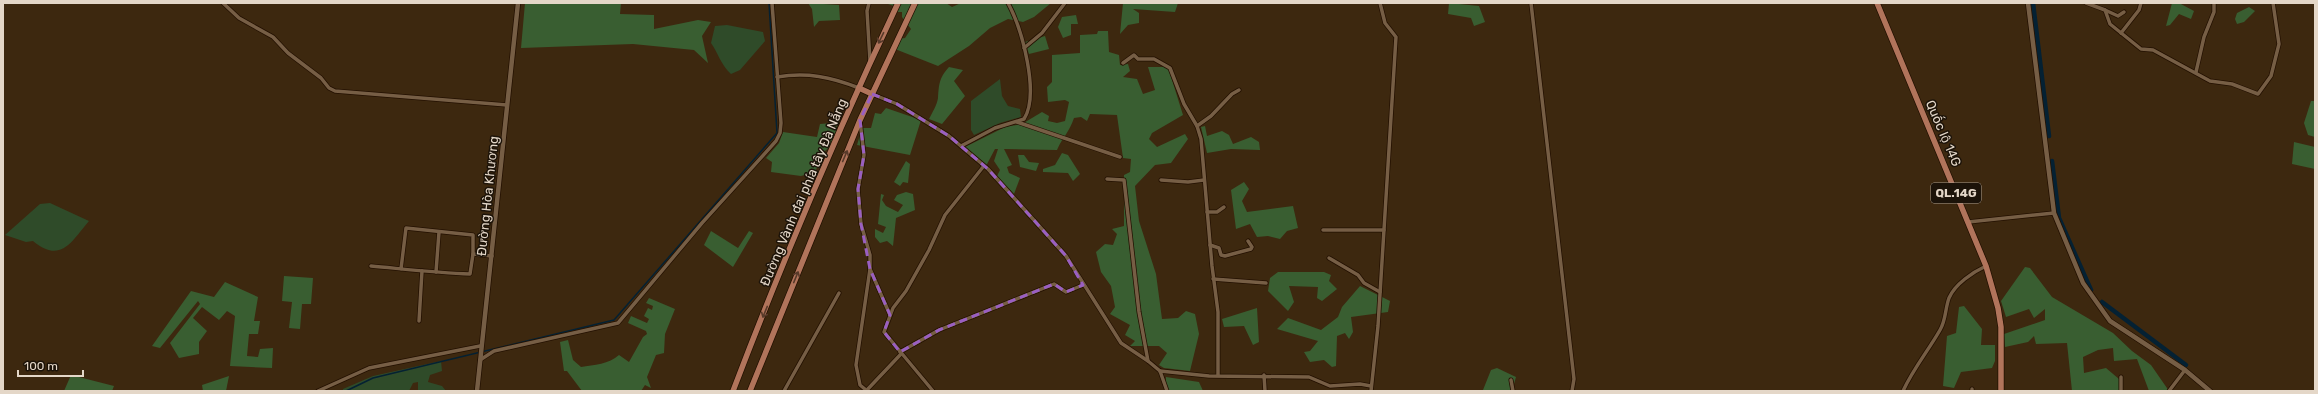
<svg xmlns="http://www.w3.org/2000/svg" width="2318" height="394" font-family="Rubik,sans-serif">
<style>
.green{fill:#2f4b29}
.forest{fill:#395e31}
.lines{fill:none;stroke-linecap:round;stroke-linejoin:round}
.stream{stroke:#042133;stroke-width:1.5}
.canal{stroke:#042133;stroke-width:4.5}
.minor-casing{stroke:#231000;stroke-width:5}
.tertiary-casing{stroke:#231000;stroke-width:6}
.primary-casing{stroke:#231000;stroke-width:7}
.minor{stroke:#765e45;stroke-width:3.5}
.tertiary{stroke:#765e45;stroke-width:4.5}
.primary{stroke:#b1745b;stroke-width:5.5}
.oneway{stroke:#583a2a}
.marked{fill:none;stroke:#9a5fc2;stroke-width:3;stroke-dasharray:8 5;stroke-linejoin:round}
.labels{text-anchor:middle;stroke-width:3;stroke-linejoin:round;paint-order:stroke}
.shield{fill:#1c1309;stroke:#a89c8f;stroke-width:1}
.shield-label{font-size:12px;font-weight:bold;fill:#e4d7c8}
.street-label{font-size:13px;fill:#e4d7c8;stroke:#1c1309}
</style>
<rect width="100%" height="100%" fill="#3d280f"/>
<g class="green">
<path d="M727,25L763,32L765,41L740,70L731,74C721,65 718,53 711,43L715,26Z"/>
<polygon points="1000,79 1002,96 1008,106 1020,109 1021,117 1000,123 974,135 971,130 971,101"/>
<path d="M50,203L89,221C71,242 61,264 33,241L26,242L5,235L40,204Z"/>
<polygon points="441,361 442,371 430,375 428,382 442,386 446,391 418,391 418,382 413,383 409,391 343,391 343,389 373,376"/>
</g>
<g class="forest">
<polygon points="525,3 621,3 620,14 654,15 654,29 698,20 711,22 702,36 708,63 694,50 633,44 521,48"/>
<polygon points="808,3 839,5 840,20 819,21 814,27 812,9"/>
<polygon points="885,3 946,3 952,7 961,3 1051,3 1034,17 1023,22 1008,19 990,28 969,46 938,66 895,49 898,39 905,38 911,29 902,17 902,12 893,12 894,6"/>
<polygon points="1123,3 1178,3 1175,12 1133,9 1139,13 1139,23 1128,25 1120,34"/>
<polygon points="1449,3 1479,6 1485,22 1474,26 1471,18 1448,14"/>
<polygon points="2172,3 2179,3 2194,11 2191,19 2179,14 2170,25 2166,26"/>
<polygon points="2249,7 2255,11 2244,22 2237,24 2235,19 2237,13"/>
<polygon points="1076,15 1078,24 1071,24 1071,35 1063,38 1058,27 1062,17"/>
<path d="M1098,31H1108L1109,52L1119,55L1120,65L1128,64L1130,71L1123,77L1137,79L1143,94L1155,90L1148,67H1168L1183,115L1152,133L1149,139L1157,147L1185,134L1188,139L1171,163L1155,165L1135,186L1139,221L1156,274L1162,319L1178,318L1186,311L1195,314L1199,334L1190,371L1164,368L1159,365L1167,353L1159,346H1130L1135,341L1125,335L1130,325L1110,314L1115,307L1111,286L1101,272L1096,252L1105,244L1113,245L1117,234L1112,229L1124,226V175L1130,172L1131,159L1123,158L1117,115L1090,114L1087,121L1081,117L1074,118C1069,133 1063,136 1057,150L1004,149L1012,165L1007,167L1009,173L1020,178L1014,194L997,176L1000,170L994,161L998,149H995L986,166L965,147L1005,127L1022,124L1042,112L1049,116L1048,121L1057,123L1065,121L1069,102L1065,100L1048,102L1047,87L1052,82V55L1080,53V35L1097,34Z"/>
<polygon points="1045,36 1049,49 1029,54 1025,42"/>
<path d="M949,67L963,70L954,81L965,96L942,124L929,119C932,113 937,105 938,98C939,84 939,78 949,67Z"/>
<polygon points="2311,101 2315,101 2315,137 2308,135 2304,123"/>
<polygon points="886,108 921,120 910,155 857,145 862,128 871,128 875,113 881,114"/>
<polygon points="835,109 840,110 834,143 825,151 815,172 801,176 771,172 772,162 766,158 779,143 783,132 817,137 820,124 833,123"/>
<polygon points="1205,126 1207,136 1222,131 1229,135 1233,144 1251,137 1259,142 1260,150 1231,149 1207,153 1201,127"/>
<polygon points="2294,142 2315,147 2315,169 2292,164"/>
<polygon points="1062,153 1068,155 1080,174 1073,181 1068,173 1043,172 1043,169 1055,165"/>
<polygon points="1018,155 1024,155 1029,162 1039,163 1036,171 1020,167"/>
<polygon points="906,161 910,164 908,183 903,182 900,186 894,182"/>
<polygon points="1244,182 1249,189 1242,201 1247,212 1293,206 1298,228 1287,231 1280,239 1268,236 1257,237 1250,224 1236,229 1231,190"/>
<polygon points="906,192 913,194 915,210 896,218 893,246 887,241 880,243 875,237 875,229 883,233 886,227 878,224 881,194 884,195 882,200 886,206 898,212 903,205 894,200 897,195"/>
<polygon points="711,231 738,248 749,231 753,233 733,267 704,245"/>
<polygon points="2025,267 2030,268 2052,297 2113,333 2132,351 2151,365 2169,391 2149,391 2137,359 2114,361 2113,348 2098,350 2083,357 2084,373 2106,368 2119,379 2121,391 2072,391 2067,343 2036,344 2034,336 2028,342 2005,347 2004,334 2045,320 2045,309 2034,318 2029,309 2006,317 2001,301"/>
<polygon points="1278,272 1324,272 1331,275 1329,281 1337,289 1322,301 1317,298 1318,287 1289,286 1294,302 1288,311 1268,291 1270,278"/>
<polygon points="284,276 313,278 311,304 302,304 300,329 289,328 292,302 282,301"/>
<polygon points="225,282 258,297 254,321 260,321 258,334 249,334 247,356 258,357 260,349 273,348 272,368 230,366 235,316 227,311 219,320 202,307 193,318 207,331 199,342 199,354 179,358 170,343 200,304 198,301 160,348 152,346 191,291 214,297"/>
<polygon points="1360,286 1390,301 1388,312 1351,317 1353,332 1349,339 1345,333 1337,336 1336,366 1332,367 1324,360 1310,362 1304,352 1310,351 1318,341 1277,329 1288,318 1321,330 1338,317 1342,307"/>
<path d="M649,298L675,309L665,334L664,353L656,355L647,377L651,388L645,385L641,391H582L567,371H564L560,342L568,340L573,360L581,367C594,365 609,364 619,355L629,362L643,337L647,334L646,331L628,323L631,316L647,323L649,319L644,316L648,308L652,310L653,306L646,303Z"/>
<polygon points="1964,306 1982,329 1981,345 1995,345 1995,361 1992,368 1961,372 1954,388 1943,386 1947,336 1956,333 1959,307"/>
<polygon points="1257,308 1259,342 1253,345 1244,326 1224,327 1222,319"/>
<polygon points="1497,368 1516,377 1512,391 1483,390 1491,370"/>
<polygon points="71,375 114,386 112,391 64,391"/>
<polygon points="229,376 226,391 203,391 202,385"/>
<polygon points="1166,377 1199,382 1203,391 1165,391"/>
</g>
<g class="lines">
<polyline class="stream" points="346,391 373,378 614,320 777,133 769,3"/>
<g class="canal">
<polyline points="2033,3 2049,136"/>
<polyline points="2052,161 2059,218 2091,290"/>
<polyline points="2102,302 2186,365"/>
</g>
<defs>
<g id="minor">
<polyline points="223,3 239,18 273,37 288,53 321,78 329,88 335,91 507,105"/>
<polyline points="869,3 867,11 870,61"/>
<polyline points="1531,3 1574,379 1572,391"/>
<polyline points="2086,3 2105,10 2110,24 2141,49 2153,50 2210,81 2232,84 2258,94 2271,76 2279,44 2273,3"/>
<polyline points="2105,10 2118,16 2124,12"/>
<polyline points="2121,33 2139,10 2141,3"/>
<polyline points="1024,48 1042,33 1065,3"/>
<polyline points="1123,63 1134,55 1138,59 1154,59 1170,68 1184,104 1197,126 1201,139 1212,266 1218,312 1218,375"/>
<polyline points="2196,72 2204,37 2214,12 2214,3"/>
<path d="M777,77C807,72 831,77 859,88"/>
<polyline points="872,94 897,104 949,136 988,169 1066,256 1121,343 1148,361 1160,371 1167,391"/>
<polyline points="860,121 864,155 858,189 859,202 861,224 870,255 870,269 856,365 860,385 866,390"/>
<polyline points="1017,122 1120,157"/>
<polyline points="1197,126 1211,116 1232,94 1239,90"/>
<path d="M961,146L995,128L1024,119C1040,94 1022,29 1008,3"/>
<polyline points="1107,179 1124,180 1139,312 1148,361"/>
<polyline points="1161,180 1188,182 1204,180"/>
<polyline points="1207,212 1217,212 1224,207"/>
<polyline points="1968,222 2054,213"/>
<polyline points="1323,230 1384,230"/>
<polyline points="1210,245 1219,248 1221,255 1225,256 1251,249 1252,247 1248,241"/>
<polyline points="473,254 492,256"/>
<polyline points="1329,258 1358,275 1364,283 1380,292"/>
<path d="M371,266C404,269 437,273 470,274L473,254V235L406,228L401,269"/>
<polyline points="870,269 890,315"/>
<polyline points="436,272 439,232"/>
<polyline points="1213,279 1266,283"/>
<polyline points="419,321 422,271"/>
<polyline points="900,352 939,330 1054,284 1066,292 1083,285"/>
<polyline points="480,360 494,351 618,323 702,223 776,141 780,133 781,123 772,3"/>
<polyline points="1160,371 1209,376 1309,377 1330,386 1360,384 1371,386"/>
<polyline points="1264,375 1265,391"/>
<polyline points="2121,377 2121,391"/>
<polyline points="1511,380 1513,391"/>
<polyline points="1972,389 1972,391"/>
<polyline points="318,391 369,368 480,346"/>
<polyline points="784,391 839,293"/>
<polyline points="866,391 901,354"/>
<polyline points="933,391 884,332 893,308 906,291 929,250 945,215 983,167"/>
<polyline points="1371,391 1378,326 1396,37 1385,23 1380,3"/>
<path d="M1903,391C1913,369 1928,351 1940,330C1946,320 1945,309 1949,298C1955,284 1973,272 1986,266"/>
<polyline points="2169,391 2185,370"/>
</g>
<g id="tertiary">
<polyline points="2028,3 2054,213 2083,283 2110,321 2185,370 2210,391"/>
<polyline points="477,391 518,3"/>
</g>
<g id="primary">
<polyline points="1877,3 1986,266 1998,308 2001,327 2001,391"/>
<polyline points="859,88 872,94"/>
<path d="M733,391C783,260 838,130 898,3"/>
<polyline points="750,391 860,120 915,3"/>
</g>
</defs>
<use href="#minor" class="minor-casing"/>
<use href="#tertiary" class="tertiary-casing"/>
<use href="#primary" class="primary-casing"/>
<use href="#minor" class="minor"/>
<use href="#tertiary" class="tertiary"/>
<use href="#primary" class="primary"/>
</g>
<defs><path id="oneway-shaft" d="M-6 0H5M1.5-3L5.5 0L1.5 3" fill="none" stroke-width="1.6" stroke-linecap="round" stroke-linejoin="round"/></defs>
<g class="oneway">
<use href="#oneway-shaft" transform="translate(881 38) rotate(116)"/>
<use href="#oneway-shaft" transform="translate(845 156) rotate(-67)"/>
<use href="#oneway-shaft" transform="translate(796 277) rotate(-68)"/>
<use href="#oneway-shaft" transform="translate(765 312) rotate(112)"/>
</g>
<path class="marked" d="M872,94L897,104L949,136L988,169L1066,256L1083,285L1066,292L1054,284L939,330L900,352L884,332L890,315L870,269L861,224L858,189L864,155L860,120Z"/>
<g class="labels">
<rect class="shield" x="1931" y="183" width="50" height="20" rx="3"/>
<g class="shield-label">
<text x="1956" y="197">QL.14G</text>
</g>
<g class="street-label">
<text transform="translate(1944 133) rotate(67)" y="5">Quốc lộ 14G</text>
<text transform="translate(803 192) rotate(-67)" y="5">Đường Vành đai phía tây Đà Nẵng</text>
<text transform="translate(487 196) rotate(-84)" y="5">Đường Hòa Khương</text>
</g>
</g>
<rect width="2318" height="394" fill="none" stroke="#e4d7c8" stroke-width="8"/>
<path d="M18 370v6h65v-6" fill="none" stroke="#e4d7c8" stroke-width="2"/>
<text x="24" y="370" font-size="12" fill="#e4d7c8" stroke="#1c1309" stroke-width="3" paint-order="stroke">100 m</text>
</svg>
